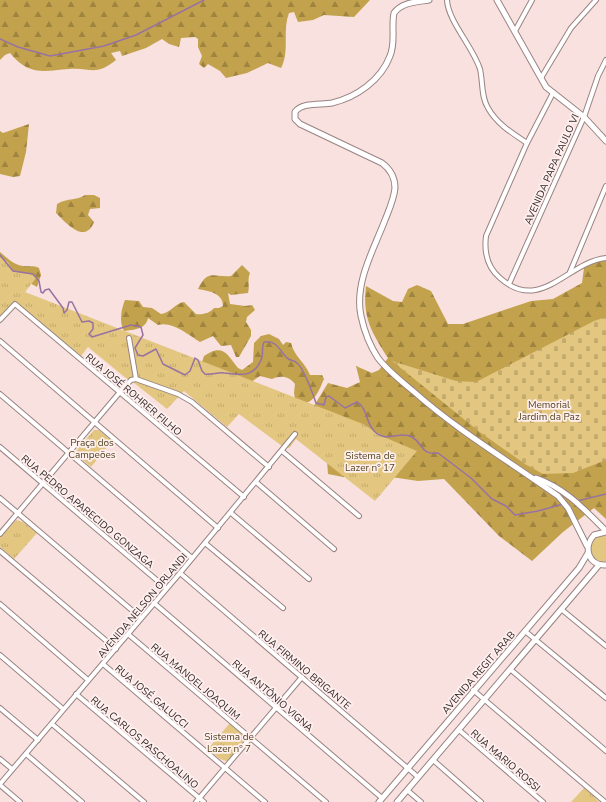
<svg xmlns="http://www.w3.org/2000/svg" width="606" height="802" font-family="'Nunito Sans',sans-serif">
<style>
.grass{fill:#e3c67f}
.forest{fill:url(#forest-firs)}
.cemetery{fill:url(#cemetery-stones)}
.park{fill:url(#park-tufts)}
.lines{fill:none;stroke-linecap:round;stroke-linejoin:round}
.stream{stroke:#9872a2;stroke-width:1.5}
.minor-casing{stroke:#998482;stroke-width:6}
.major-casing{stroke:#998482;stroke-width:7}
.minor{stroke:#fff;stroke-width:4}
.major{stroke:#fff;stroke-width:5}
.labels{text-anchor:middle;stroke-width:3.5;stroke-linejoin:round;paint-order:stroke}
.street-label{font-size:10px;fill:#2c2423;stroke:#fff0ef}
.park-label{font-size:10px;fill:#544622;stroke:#fff0ef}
</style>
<defs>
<pattern id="forest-firs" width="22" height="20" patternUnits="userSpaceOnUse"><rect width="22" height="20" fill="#c3a24d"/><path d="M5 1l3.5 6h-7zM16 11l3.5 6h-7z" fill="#9f8440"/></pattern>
<pattern id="cemetery-stones" width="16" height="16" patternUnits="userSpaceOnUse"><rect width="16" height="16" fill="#e3c67f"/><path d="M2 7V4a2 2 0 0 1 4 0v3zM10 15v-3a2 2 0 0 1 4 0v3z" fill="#c3aa6d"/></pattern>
<pattern id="park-tufts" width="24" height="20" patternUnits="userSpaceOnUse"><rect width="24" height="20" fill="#e3c67f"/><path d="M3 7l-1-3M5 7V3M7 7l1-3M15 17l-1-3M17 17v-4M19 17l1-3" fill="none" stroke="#c3aa6d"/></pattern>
</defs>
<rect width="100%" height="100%" fill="#f8e1df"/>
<polygon class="grass" points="606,534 606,562 597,560 593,557 590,545 597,536"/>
<g class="forest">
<path d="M0,0H370L354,17L324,15L313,20L298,22L294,12L289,13C282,31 290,51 281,68L268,63L247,73L226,78L220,71L208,64L204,68L199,64L202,56L198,47V39L195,37L181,38L179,47L169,44L162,39L146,48L122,56L120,51L111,53L116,60C95,77 91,67 69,69C43,71 29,76 10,53L5,55L0,60Z"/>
<polygon points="29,124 26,152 20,176 13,177 0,174 0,131 3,133"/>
<path d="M85,195H94L100,198V208L90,209L88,215L94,222C85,245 66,223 56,213L57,204C67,198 79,200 85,195Z"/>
<path d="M0,252C7,258 14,265 23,266C30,267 33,265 39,268L41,275L37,287L28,282L25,292L20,293L0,286Z"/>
<path d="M599,261H606V519L594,508L563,532L532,561L499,536L444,479L418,481L391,477H343L328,474L327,461L298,432L328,383L347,388L360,382L356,366L372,373L379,370L388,358C372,333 362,317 366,286L393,301L402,302L408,289L417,285L431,291L448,324H463L531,301L553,299L582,283L584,268Z"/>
<path d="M242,265L250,273C247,280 250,286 248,293L231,295L228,293L230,304L245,306L252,305L255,310L247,317L246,322L251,330V336L239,357H236L231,345L221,346L213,336L200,342C188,335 173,321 158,325L148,318C146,329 134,330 124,331C119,322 121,310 125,300L139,301L143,307L152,308L161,314C171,313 175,303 184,302L196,314C203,315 210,313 214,308H219L223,306C223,293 209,291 198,289C208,268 215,278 231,276Z"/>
<path d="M269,334L279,339L283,345L286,342L291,343C295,358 305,362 310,375H322L324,379C319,390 316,401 303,404L295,399L294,393L295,384C289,376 281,375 272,379L260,376L248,384L202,362L204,356C223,343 227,354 238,368L242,370L253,362L254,343L261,336Z"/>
</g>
<polygon class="cemetery" points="606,317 606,460 573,473 543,474 525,464 481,433 392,361 456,381 476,382 594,321"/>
<g class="park">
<polygon points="0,257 8,262 13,271 30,274 37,277 25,292 363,424 384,437 417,451 375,501 296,439 289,448 282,446 239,414 227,427 184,391 167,409 133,382 123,392 120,388 127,379 88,347 81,356 15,304 0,321"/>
<polygon points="94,430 99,430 112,441 91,467 76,454 77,450"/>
<polygon points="16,520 23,522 37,533 14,559 0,547 0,538"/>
<polygon points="230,723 242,733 244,740 229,760 226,761 220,759 208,749"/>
<polygon points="585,787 599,802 571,802"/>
</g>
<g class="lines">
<g class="stream">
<polyline points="0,39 18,47 50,56 104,46 136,35 204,0"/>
<path d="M0,255L13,271L33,274L39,281L41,292L43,293L45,290L49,289L63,308L64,313L67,310L69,302H72L82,322L89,321L93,323V329L89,334L92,337L131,325L141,327L143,335L135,348L138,355L143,356L156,349L163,364L185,375L190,371L195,358L198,360L202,371L205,374C212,375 218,372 224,373C240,374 253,379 261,360C264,354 261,348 264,342C276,340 279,349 286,357C289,361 294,360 297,363C305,370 312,392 316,403L324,405L326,397L329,396L345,408L357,402C368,409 365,421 374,431C387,444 400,430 412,437C424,444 420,455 438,453L471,478L492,499L506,506L515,515L538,511L563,504"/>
<polyline points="577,501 606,494"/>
</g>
<defs>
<g id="minor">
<path d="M447,0C448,21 473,47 480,69C483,82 481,97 488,108C497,124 512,133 527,143"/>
<polyline points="515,31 532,0"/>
<polyline points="541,78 571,28 596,0"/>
<path d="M553,93L527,143L486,236C484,252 487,267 500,278C541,314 567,262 606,258"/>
<polyline points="570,272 606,186"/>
<polyline points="509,284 584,117 598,76 606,60"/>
<polyline points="0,320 15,304 244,497"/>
<polyline points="129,338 136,379"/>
<polyline points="0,341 218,528"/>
<polyline points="136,379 178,394 192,402 269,467"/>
<polyline points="0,394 192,558"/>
<polyline points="0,447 166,588"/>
<polyline points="282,451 359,516"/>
<polyline points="256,482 334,549"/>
<polyline points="0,498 141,618"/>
<polyline points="231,513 309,579"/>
<polyline points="0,534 120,392 131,380 136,379"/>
<polyline points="205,543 283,608"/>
<polyline points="0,551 116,649"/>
<polyline points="180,573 418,777"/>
<polyline points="154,603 382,798"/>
<polyline points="0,604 88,680"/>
<polyline points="561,609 606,646"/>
<polyline points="525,631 606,698"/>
<polyline points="128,634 326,802"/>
<polyline points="0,655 63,709"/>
<polyline points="103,664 265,802"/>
<polyline points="510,669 606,751"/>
<polyline points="473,690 605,802"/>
<polyline points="76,694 204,802"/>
<polyline points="0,708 38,740"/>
<polyline points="52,724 144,802"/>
<polyline points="459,730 543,802"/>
<polyline points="26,754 82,802"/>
<polyline points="0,759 12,769"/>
<polyline points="433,760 481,802"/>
<polyline points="0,784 180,573 295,434"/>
<polyline points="0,785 20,802"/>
<polyline points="407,790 421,802"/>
<polyline points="196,802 302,677"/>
</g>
<g id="major">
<path d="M429,0C417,2 402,2 394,13C391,27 396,42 390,56C381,80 357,97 332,103C321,105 302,102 295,112V119L300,124L382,163C390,169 395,177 395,188C394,199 389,210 385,220C374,249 354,283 361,316C364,330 370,346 378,358C387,370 401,381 413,391C458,431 509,461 558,496L568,508L587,546"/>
<polyline points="497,0 546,87 584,117 606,141"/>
<path d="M536,478C565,488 584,509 606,531"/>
<path d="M606,532L594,535C583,547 588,566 606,565"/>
<polyline points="379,802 579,568 588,553"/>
<polyline points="397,802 599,565"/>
</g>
</defs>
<use href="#minor" class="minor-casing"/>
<use href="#major" class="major-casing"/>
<use href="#minor" class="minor"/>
<use href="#major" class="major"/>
</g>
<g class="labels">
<g class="street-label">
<text transform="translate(551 169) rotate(-66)" y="4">AVENIDA PAPA PAULO VI</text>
<text transform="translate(134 394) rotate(40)" y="4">RUA JOSÉ ROHRER FILHO</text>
<text transform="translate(88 511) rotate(40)" y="4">RUA PEDRO APARECIDO GONZAGA</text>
<text transform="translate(142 605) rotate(-50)" y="4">AVENIDA NELSON ORLANDI</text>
<text transform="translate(305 669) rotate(40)" y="4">RUA FIRMINO BRIGANTE</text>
<text transform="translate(478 672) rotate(-49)" y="4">AVENIDA REGIT ARAB</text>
<text transform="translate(196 681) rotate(40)" y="4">RUA MANOEL JOAQUIM</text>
<text transform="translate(273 695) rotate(41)" y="4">RUA ANTÔNIO VIGNA</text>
<text transform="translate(152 696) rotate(40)" y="4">RUA JOSÉ GALUCCI</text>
<text transform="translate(145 742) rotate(40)" y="4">RUA CARLOS PASCHOALINO</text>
<text transform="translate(506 760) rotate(41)" y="4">RUA MARIO ROSSI</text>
</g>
<g class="park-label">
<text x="549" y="408">Memorial<tspan x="549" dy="12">Jardim da Paz</tspan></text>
<text x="92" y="446">Praça dos<tspan x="92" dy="12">Campeões</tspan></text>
<text x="370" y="459">Sistema de<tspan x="370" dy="12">Lazer nº 17</tspan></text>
<text x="229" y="740">Sistema de<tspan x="229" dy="12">Lazer nº 7</tspan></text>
</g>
</g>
</svg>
